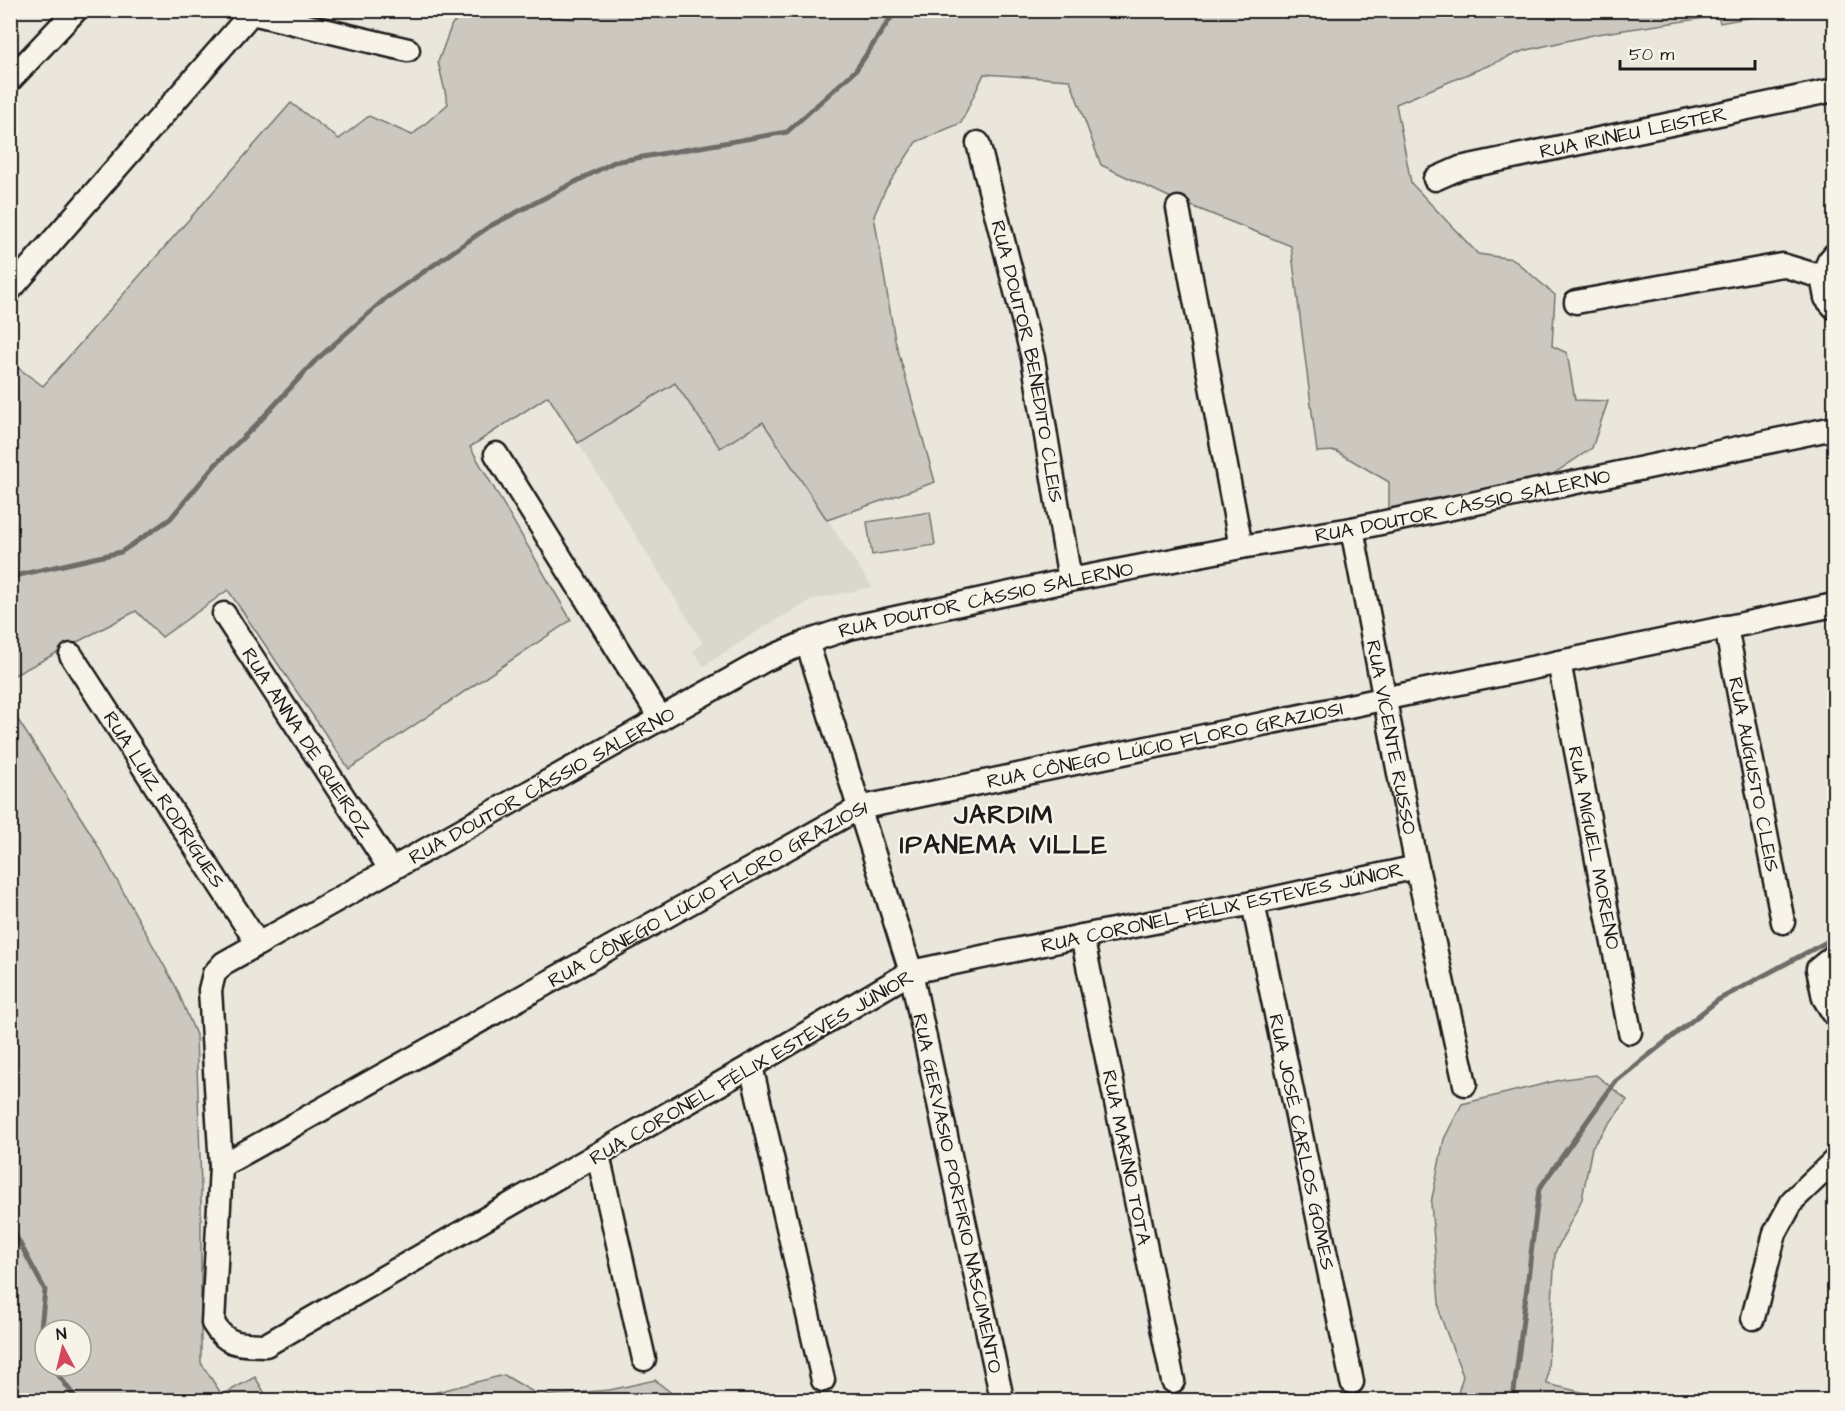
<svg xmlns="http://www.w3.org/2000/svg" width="1845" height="1411" font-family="'Architects Daughter',sans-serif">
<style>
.built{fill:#dad7ce}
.green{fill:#ccc8c0;stroke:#74726e;stroke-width:1.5;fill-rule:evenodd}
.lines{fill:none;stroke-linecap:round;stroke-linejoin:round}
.stream{stroke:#6d6c68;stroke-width:5}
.minor-casing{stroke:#1c1c1c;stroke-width:27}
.minor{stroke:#f7f3e8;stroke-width:22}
.labels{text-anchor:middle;stroke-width:4.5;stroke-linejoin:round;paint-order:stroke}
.street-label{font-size:20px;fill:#1c1c1c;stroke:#f7f3e8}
.district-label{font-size:26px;font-weight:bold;letter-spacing:1.5px;fill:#1c1c1c;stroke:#f7f3e8}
</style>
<rect width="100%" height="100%" fill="#eae6dc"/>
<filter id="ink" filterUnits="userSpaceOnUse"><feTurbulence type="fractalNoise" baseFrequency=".0167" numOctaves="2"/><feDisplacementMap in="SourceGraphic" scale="12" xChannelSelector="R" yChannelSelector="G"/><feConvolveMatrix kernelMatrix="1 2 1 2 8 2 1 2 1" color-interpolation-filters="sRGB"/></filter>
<g filter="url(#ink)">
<polygon class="built" points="675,382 720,448 763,422 872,587 812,600 764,627 704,666 693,651 703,643 578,443"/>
<g class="green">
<polygon points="577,10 1785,11 1720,23 1718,16 1597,34 1523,51 1396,104 1411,183 1478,254 1513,259 1555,295 1552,346 1567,353 1575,400 1608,401 1592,448 1550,476 1389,509 1389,482 1336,451 1317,452 1291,246 1169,197 1101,165 1070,80 984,74 961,123 916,142 885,190 874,216 895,340 935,482 827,520 763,422 720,448 675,383 578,443 548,396 470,447 571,620 349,769 228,590 162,637 136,611 11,677 11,363 43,386 291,103 339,139 369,116 412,135 448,104 438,62 452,24 468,12 575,19"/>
<polygon points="930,512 935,545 872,555 867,522"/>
<path d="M11,709L90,832L176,987L196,1035L201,1187V1363L222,1395L255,1377L269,1400H11ZM45,1330H81V1366H45Z"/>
<polygon points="1596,1075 1627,1100 1592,1147 1582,1199 1555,1253 1547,1384 1615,1400 1456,1400 1463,1376 1440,1315 1431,1203 1444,1139 1462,1104 1564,1079"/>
<polygon points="504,1375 540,1396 610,1390 655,1380 680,1400 405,1400"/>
<polygon points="1235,1392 1313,1394 1371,1400 1209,1400"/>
</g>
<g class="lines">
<g class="stream">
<polyline points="10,577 121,552 170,519 216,464 258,423 315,361 386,298 490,226 614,162 787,132 856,70 896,10"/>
<polyline points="10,1225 45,1290 39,1347 45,1356"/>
<polyline points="52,1366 77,1400"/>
<polyline points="1513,1400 1539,1189 1615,1082 1718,1000 1834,938"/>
</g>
<defs>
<g id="minor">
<polyline points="252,13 408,50"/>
<polyline points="10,80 76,10"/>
<path id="s1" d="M978,143L1033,358L1070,580"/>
<path id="s2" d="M1435,179L1460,168L1834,90"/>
<polyline points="1178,208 1241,547"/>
<polyline points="1822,277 1826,298 1834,307"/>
<polyline points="1822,277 1829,261 1834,255"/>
<polyline points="10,290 254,10"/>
<polyline points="1576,302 1782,265 1822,277"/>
<polyline points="496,454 661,719"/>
<path id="s3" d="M1352,529L1417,867L1465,1084"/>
<path id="s4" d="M224,614L391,870"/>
<path id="s5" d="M1726,627L1783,922"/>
<path id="s6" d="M807,642L911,972L1002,1399"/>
<path id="s7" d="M71,655L258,944"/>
<path id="s8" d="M1559,662L1630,1032"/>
<path id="s9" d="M1417,867L1253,903L1082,936L911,972L751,1066L266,1345C241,1344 227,1347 213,1323L221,1166L210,990L214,974L224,963L765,660L807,642L849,628L1070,580L1241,547L1352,529L1834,428"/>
<path id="s10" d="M1253,903L1352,1382"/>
<path id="s11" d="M1082,936L1173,1381"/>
<polyline points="1834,956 1818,969 1824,998 1834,1014"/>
<polyline points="751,1066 823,1380"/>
<polyline points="598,1155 644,1359"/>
<path id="s12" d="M221,1166L859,808L1834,605"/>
<polyline points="1753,1318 1775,1233 1793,1200 1834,1161"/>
</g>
</defs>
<use href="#minor" class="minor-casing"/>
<use href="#minor" class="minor"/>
</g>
</g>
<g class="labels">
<g class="street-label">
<text dy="7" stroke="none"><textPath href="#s2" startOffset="204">RUA IRINEU LEISTER</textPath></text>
<text dy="7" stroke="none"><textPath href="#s1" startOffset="224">RUA DOUTOR BENEDITO CLEIS</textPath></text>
<text dy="7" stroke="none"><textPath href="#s9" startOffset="3024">RUA DOUTOR CÁSSIO SALERNO</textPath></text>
<text dy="7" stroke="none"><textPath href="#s9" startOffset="2538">RUA DOUTOR CÁSSIO SALERNO</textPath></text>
<text dy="7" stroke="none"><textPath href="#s3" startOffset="212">RUA VICENTE RUSSO</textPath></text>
<text dy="7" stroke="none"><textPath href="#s4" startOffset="153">RUA ANNA DE QUEIROZ</textPath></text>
<text dy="7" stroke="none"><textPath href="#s12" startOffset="1044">RUA CÔNEGO LÚCIO FLORO GRAZIOSI</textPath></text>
<text dy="7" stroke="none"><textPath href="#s5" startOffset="150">RUA AUGUSTO CLEIS</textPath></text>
<text dy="7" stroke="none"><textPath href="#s9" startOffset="2052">RUA DOUTOR CÁSSIO SALERNO</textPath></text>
<text dy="7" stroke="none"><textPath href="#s7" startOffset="172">RUA LUIZ RODRIGUES</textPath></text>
<text dy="7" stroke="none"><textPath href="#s8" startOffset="189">RUA MIGUEL MORENO</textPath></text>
<text dy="7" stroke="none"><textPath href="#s12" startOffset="558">RUA CÔNEGO LÚCIO FLORO GRAZIOSI</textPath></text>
<text transform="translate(1222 907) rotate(-12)" y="7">RUA CORONEL FÉLIX ESTEVES JÚNIOR</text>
<text transform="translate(751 1067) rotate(-30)" y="7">RUA CORONEL FÉLIX ESTEVES JÚNIOR</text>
<text dy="7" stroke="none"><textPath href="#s10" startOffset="244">RUA JOSÉ CARLOS GOMES</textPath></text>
<text dy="7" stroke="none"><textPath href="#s11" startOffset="226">RUA MARINO TOTA</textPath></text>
<text dy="7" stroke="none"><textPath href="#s6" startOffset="572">RUA GERVASIO PORFIRIO NASCIMENTO</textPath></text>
</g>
<g class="district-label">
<text x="1004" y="823">JARDIM<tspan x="1004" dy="30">IPANEMA VILLE</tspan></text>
</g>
</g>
<rect width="1845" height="1411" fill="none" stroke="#f7f3e8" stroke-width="36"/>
<rect x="18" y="18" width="1809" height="1375" fill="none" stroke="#1c1c1c" stroke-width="2" filter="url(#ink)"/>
<g transform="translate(63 1348) rotate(353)"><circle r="28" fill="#f7f3e8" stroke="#9f9d96" stroke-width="1.5"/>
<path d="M0-4.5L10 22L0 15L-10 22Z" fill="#d1495b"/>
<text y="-9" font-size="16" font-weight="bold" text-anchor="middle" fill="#1c1c1c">N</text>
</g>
<path d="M1620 60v9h135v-9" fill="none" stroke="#1c1c1c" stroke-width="3"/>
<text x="1629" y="60" font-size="18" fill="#1c1c1c" stroke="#f7f3e8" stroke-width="4.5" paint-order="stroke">50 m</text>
</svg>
